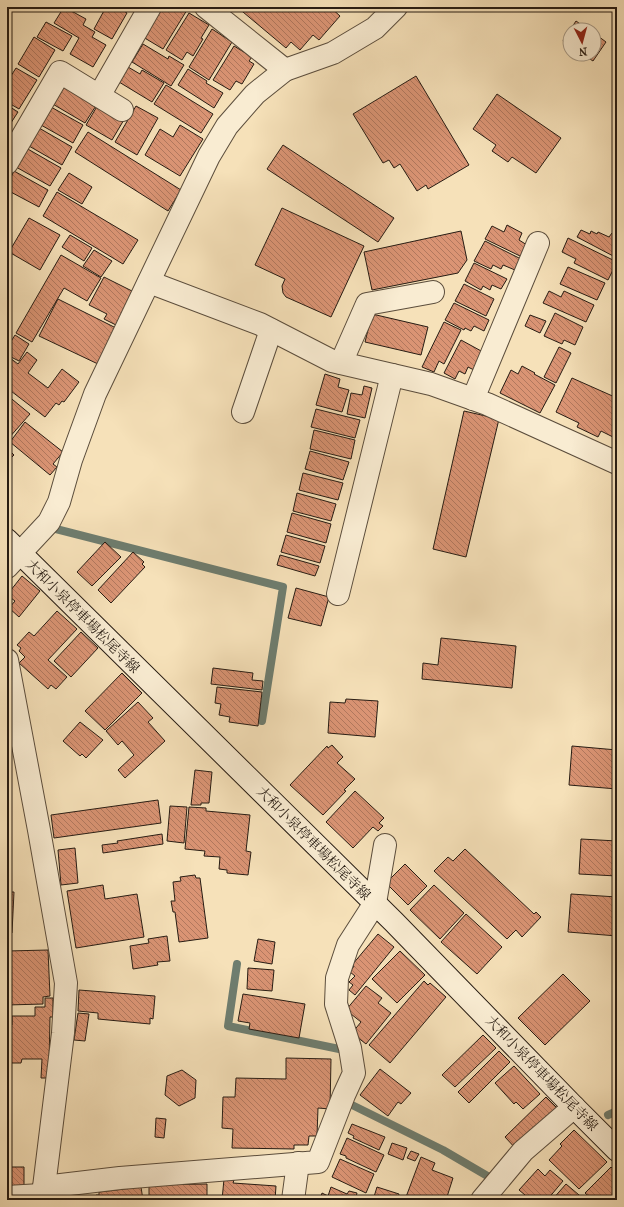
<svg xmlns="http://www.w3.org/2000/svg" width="624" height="1207" font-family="'IM FELL French Canon','Noto Serif JP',serif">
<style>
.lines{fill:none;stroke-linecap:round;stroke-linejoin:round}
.stream{stroke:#6e7d6f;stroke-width:8}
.building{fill:url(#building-back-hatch);stroke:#271c13}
.street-casing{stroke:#5b4d3c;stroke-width:24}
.secondary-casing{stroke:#271c13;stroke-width:24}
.street{stroke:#f9ecd2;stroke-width:22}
.secondary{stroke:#f9ecd2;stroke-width:22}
.labels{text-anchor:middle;stroke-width:3;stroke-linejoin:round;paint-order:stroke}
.street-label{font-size:14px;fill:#271c13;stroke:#f9ecd2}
</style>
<defs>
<pattern id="building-back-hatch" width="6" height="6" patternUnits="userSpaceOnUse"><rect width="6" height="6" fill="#da9474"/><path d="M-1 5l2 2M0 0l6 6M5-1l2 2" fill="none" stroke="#b1785e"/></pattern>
</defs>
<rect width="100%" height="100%" fill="#f6e1b9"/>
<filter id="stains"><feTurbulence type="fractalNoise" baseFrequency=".005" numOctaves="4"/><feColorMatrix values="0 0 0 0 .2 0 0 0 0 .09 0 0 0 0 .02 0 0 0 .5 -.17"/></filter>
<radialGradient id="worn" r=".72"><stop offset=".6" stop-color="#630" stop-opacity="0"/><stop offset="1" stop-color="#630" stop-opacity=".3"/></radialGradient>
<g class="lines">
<g class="stream">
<polyline points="52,528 283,587 262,721"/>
<polyline points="237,964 228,1026 344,1050 346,1053"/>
<polyline points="342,1100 443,1150 496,1181"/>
<polyline points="608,1115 617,1111"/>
</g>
</g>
<g class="building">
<polygon points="64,7 86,19 83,25 95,32 92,37 106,45 93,67 70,54 79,38 54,23"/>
<polygon points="106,7 117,7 127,13 112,39 94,29"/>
<polygon points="161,7 183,7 187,10 163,49 143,37"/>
<polygon points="237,7 330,7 340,16 319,40 313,35 300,50 291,42 286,48"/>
<polygon points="189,13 209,25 201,38 203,39 193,56 187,52 182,60 166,50"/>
<polygon points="576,21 589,30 570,30"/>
<polygon points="46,22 72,36 63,51 37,37"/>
<polygon points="212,29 232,42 209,80 189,67"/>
<polygon points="570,31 570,46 563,41"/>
<polygon points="594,33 606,42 593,61 582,54 594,54"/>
<polygon points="34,37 55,50 39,77 18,64"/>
<polygon points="143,44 168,59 169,56 184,65 171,86 132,62"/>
<polygon points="234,46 252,57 249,61 254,64 242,84 236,81 230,90 213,80"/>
<polygon points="128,67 140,74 142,70 164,83 152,102 119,82"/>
<polygon points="16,68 37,80 19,109 7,102 7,82"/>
<polygon points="188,69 207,81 206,83 223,93 214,108 178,85"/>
<polygon points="416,76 469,165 428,189 426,185 417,191 400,164 394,168 389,160 383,163 353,114"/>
<polygon points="65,80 99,101 85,123 51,103"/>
<polygon points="166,85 213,114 201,133 154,104"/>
<polygon points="497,94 561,138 536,173 512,157 508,162 492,151 496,145 473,129"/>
<polygon points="99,103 125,118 112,140 86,125"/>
<polygon points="7,105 18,112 7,129"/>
<polygon points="136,106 158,118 137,155 115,142"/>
<polygon points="51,107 83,125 73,143 41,125"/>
<polygon points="180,125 203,139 180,176 145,155 160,129 173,137"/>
<polygon points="39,128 72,147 62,165 29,146"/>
<polygon points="88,132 181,190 168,211 75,152"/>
<polygon points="283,145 394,218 378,242 267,169"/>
<polygon points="26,148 61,168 50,186 16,167"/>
<polygon points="14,171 48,190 39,207 7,190 7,185"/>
<polygon points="69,173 92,187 82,204 58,190"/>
<polygon points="57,192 138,240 123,264 43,216"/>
<polygon points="282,208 364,246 331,317 286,297 283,293 282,286 285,279 255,265"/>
<polygon points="29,218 60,235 40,270 9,252"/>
<polygon points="507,225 522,233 519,240 527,245 526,257 521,255 520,256 485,239 492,226 504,232"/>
<polygon points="581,230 590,234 591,231 597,234 598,232 609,237 612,233 617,235 617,258 577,237"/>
<polygon points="461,231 467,260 458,273 372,290 364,252"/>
<polygon points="70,235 92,248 84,261 62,247"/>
<polygon points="568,238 617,262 608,280 574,263 576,259 562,252"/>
<polygon points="485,241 521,259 515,270 503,265 501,269 493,265 491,269 474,261"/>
<polygon points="94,250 112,261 101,277 83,266"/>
<polygon points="61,255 101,278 87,301 64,288 32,342 16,333"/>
<polygon points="474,263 507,279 501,289 492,285 490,290 483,286 481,290 465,281"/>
<polygon points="568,267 605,283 597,300 560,284"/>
<polygon points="104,277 134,292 116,325 104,319 107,314 89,305"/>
<polygon points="464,284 494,299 486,316 455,301"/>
<polygon points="549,291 561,297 564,291 594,305 586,322 543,303"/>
<polygon points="58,299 116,328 98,364 39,336"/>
<polygon points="454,303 489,320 484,331 474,326 471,331 465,328 464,330 445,320"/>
<polygon points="555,313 583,327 575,345 564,340 562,344 544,336"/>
<polygon points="372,314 428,327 421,355 365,342"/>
<polygon points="530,315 546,321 540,333 525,326"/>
<polygon points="444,322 461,330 444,364 439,361 434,372 422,367"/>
<polygon points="15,335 29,344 19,361 9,356 7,359 7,348"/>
<polygon points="461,340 483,352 474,370 468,367 465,374 459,371 455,379 444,373"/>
<polygon points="559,347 571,353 556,383 544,377"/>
<polygon points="27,352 37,360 28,373 48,388 62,369 79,382 64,402 62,401 59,405 56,403 45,417 7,388 7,363 10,358 18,364"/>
<polygon points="522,366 535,373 534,374 555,385 540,413 500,393 511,370 518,374"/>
<polygon points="325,374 340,379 338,387 349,390 342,412 316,405"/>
<polygon points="572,378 617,398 617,439 601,431 598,437 577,427 579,423 556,412"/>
<polygon points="364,386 372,388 365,418 347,414 351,393 362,395"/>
<polygon points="7,395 30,414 8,439 7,438"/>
<polygon points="316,409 360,420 355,438 311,427"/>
<polygon points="464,411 499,419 466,557 433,549"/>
<polygon points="25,422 63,452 53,464 57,467 50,475 10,442"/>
<polygon points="314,430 355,440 351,459 310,449"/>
<polygon points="7,448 14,455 7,462"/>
<polygon points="310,451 349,462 343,480 305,469"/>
<polygon points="303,473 343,483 338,500 299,490"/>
<polygon points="297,493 336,504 331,521 293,511"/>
<polygon points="292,513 331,524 326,543 287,532"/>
<polygon points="286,535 325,546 320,563 281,552"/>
<polygon points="105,542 121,557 92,586 77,572"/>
<polygon points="133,552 144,562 142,564 145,567 111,603 98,590"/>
<polygon points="280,555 319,566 315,576 277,565"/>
<polygon points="22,576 40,591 19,617 9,608 15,601 7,595"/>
<polygon points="296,588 329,597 321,626 288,618"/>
<polygon points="57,611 77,629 48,660 67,677 56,689 51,685 48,689 19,663 25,657 19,651 21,648 17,645 29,632 34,636"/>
<polygon points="81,632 98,648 71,677 54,661"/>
<polygon points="441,638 516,646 512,688 422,679 423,663 438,665"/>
<polygon points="213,668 253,673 252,680 263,681 262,690 211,684"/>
<polygon points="122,673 142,693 105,730 85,711"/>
<polygon points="217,687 262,692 258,726 229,722 230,717 219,715 221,704 215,703"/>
<polygon points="346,699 378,701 375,737 328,733 330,702 345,703"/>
<polygon points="138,702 153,718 148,722 165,741 125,778 118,770 134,755 122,741 118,745 106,731"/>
<polygon points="80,722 103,740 86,758 82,754 80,756 63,741"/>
<polygon points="7,729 12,730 9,770 7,770"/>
<polygon points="332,745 343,757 337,763 355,779 344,790 346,791 323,815 290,785 327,746 328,748"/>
<polygon points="572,746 617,750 617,789 569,785"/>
<polygon points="195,770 212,772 209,803 201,803 201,805 191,805"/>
<polygon points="355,791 384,818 379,823 383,826 378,831 373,827 353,848 326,822"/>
<polygon points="158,800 161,823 54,838 51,815"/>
<polygon points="170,806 187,807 184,843 167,841"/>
<polygon points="189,807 206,808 206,811 250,815 246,851 251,852 248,875 227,873 227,870 219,869 220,857 204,856 205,851 185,849"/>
<polygon points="162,834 163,844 103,853 102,845 118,843 117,841"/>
<polygon points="581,839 617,841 617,876 579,874"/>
<polygon points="75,848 78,883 61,885 58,850"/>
<polygon points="465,849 534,914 536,912 541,917 522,937 516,930 507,939 434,871 448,857 453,861"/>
<polygon points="405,864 427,886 408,905 386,883"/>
<polygon points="195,875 196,878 200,878 208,938 179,942 175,912 173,912 171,901 175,901 173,882 181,881 180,877"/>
<polygon points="103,885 105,899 137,894 144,937 76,948 67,891"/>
<polygon points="434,885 464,913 440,939 410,910"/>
<polygon points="7,892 14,892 12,933 7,933"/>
<polygon points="571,894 617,897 617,936 568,932"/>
<polygon points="466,914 502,947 477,974 441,942"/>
<polygon points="378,934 394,947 355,995 349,990 353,985 349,982 355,976 350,972 354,966 352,965"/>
<polygon points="167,936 170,961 157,962 158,965 133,969 130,946 149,943 148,939"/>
<polygon points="258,939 275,942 272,964 254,961"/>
<polygon points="48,950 50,996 43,997 43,1004 7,1005 7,951"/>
<polygon points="400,951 425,975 397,1003 372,979"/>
<polygon points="248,968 274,970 272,991 247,989"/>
<polygon points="563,974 590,1001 545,1045 518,1018"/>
<polygon points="424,981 428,985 430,983 446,997 390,1063 369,1045"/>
<polygon points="366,986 382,998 378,1003 391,1013 366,1044 352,1033 361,1022 346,1010"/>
<polygon points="79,990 155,996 153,1019 150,1018 150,1024 98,1019 98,1013 78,1011"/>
<polygon points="243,994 305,1004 299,1038 249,1029 250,1023 238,1021"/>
<polygon points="45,998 53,998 53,1017 50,1017 49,1066 48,1066 47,1078 41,1078 42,1059 22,1059 21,1063 11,1063 11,1043 9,1043 9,1025 12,1025 12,1016 35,1016 35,1007 45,1007"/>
<polygon points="78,1013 89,1014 85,1041 74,1040"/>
<polygon points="483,1035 496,1048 455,1087 442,1075"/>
<polygon points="7,1045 9,1046 8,1074 7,1074"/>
<polygon points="499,1051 510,1062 469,1103 458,1092"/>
<polygon points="286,1058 331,1059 330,1109 318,1108 317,1136 309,1136 308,1145 294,1145 294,1149 232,1148 233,1129 222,1128 223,1097 235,1097 236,1078 286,1079"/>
<polygon points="514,1066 540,1094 523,1109 516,1102 514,1104 495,1083"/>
<polygon points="380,1069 411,1093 401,1104 398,1102 388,1116 360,1095"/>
<polygon points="182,1070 196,1080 195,1098 179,1106 165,1095 167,1076"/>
<polygon points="546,1097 559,1110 517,1150 505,1137"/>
<polygon points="156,1118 166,1119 164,1138 155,1137"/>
<polygon points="352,1124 385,1137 379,1150 353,1138 354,1136 348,1133"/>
<polygon points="574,1130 607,1162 579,1189 549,1160 562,1146 560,1144"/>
<polygon points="347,1138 384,1155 376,1172 346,1158 346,1156 340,1154"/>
<polygon points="392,1143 407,1148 403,1160 388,1154"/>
<polygon points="411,1151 419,1154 415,1161 407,1158"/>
<polygon points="421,1157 435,1163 432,1170 453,1178 446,1200 414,1200 406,1197"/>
<polygon points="340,1159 374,1174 366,1193 332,1177"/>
<polygon points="7,1167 24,1167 24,1186 7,1187"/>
<polygon points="611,1167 617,1173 617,1200 593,1200 585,1193"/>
<polygon points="538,1169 545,1176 550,1170 563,1181 547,1200 524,1200 522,1198 525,1195 519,1190"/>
<polygon points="224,1179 234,1180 233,1183 276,1186 275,1200 222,1200"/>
<polygon points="207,1184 207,1200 149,1200 149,1185"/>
<polygon points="566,1184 585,1200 552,1200"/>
<polygon points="141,1187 143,1200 97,1200 96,1195 99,1195 99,1192"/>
<polygon points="331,1187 347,1194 349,1191 357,1193 356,1197 364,1200 320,1200 322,1193 328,1196"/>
<polygon points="377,1187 399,1194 398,1199 400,1200 373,1200"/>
</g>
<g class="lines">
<defs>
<g id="street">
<polyline points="206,7 285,70"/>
<polyline points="99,96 150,7"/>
<polyline points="7,163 60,72 122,110"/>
<polyline points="149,282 260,324 332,361 431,384 487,404 617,463"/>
<polyline points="341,363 367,304 433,292"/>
<polyline points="473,399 538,243"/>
<polyline points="243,412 271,330"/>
<polyline points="7,567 49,522 59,502 71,460 95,394 209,156 227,126 255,94 285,70 333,53 375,28 396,7"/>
<polyline points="338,594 392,375"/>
<polyline points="7,660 39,830 66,983 63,1033 44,1187 41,1200"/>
<polyline points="44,1187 120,1178 318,1162 344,1095 354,1073 350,1048 336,1004 337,978 348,945 375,903 385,845"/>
<polyline points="7,1197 41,1195"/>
<polyline points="293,1200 298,1163"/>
<polyline points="482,1200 523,1151 574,1107"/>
</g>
<polyline id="secondary" points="7,540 394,922 574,1107 617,1150"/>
</defs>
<use href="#street" class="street-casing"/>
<use href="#secondary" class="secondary-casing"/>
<use href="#street" class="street"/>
<use href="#secondary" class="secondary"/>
</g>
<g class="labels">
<g class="street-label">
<text transform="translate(83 616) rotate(45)" y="5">大和小泉停車場松尾寺線</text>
<text transform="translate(314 843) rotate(45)" y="5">大和小泉停車場松尾寺線</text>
<text transform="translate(542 1073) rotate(46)" y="5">大和小泉停車場松尾寺線</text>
</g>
</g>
<rect width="624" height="1207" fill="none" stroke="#f6e1b9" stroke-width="24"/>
<rect x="8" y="8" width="608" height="1191" fill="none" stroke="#271c13" stroke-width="2"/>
<rect x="12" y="12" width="600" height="1183" fill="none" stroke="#271c13"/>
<g transform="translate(582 42) rotate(174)"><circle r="19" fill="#f9ecd2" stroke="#a59986"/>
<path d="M0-3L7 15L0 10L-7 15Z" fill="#8f2418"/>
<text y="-6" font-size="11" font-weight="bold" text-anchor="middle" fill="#271c13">N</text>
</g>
<rect width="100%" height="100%" filter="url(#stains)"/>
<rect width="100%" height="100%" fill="url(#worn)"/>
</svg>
